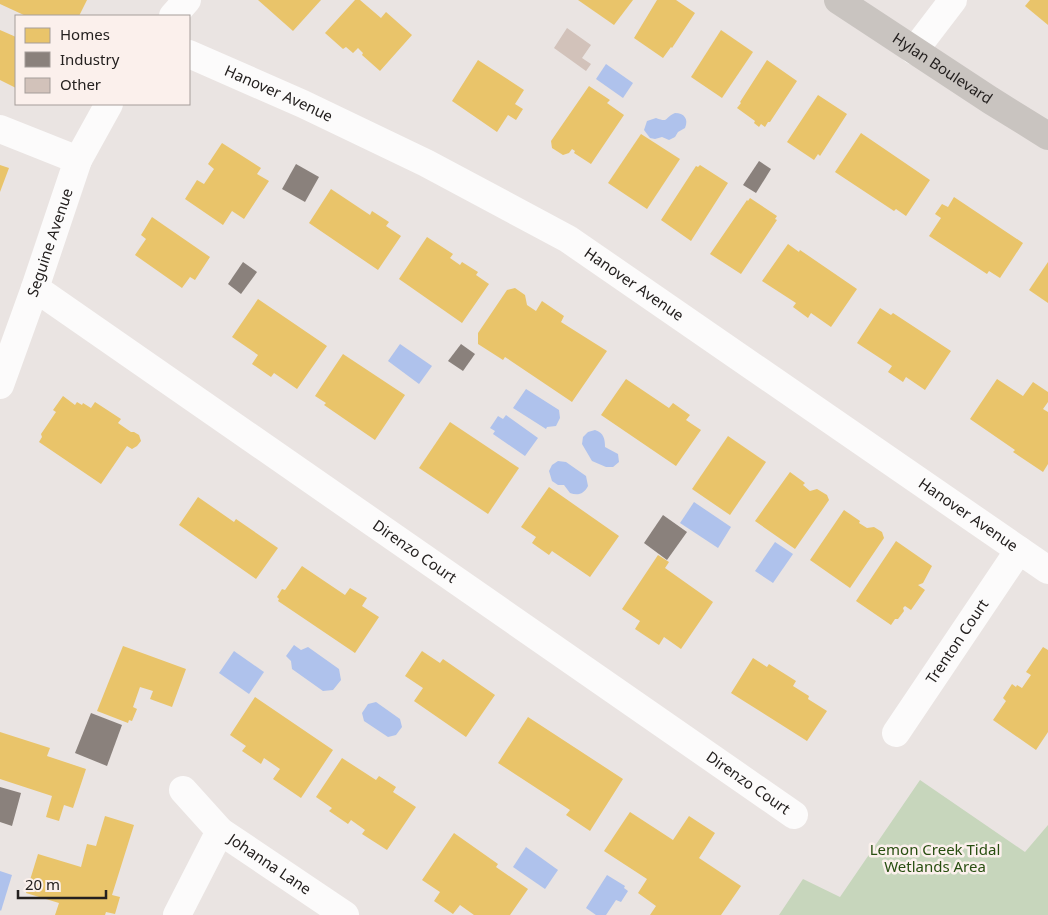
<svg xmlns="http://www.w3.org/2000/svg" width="1048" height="915" font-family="'Noto Sans',sans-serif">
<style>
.green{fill:#c7d6bc}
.water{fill:#afc2ec}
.homes{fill:#e9c46a}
.industry{fill:#8a817c}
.building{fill:#d2c2ba}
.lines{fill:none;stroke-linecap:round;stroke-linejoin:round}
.minor{stroke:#fcfbfb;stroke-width:28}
.major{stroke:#c9c4c0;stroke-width:28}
.labels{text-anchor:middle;stroke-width:5;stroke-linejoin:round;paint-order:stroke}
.street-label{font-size:15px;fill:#24201f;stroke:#fbf0ec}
.park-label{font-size:15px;fill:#284e10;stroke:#fbf0ec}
</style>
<rect width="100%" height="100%" fill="#eae4e2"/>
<polygon class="green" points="920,780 1025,852 1048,825 1048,915 779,915 803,879 840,897"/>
<g class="water">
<polygon points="606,64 633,83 623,98 596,79"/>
<path d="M675,113C684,113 689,119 685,128L678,132L675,137L669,140L662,137L655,139L650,138L644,130L647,121L656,118C669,123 664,118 675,113Z"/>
<polygon points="400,344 432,366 419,384 388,361"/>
<polygon points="526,389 559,410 560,418 556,426 547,427 546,429 513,408"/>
<polygon points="506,415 538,438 525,456 493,434 495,431 490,428 498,416 503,419"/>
<path d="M595,430C604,433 605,439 605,447L618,454L619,462L613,467H606L592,461L582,444L583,437L588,432Z"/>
<path d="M558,461L566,462L586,476L588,486C584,494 578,496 570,493L564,485H558L552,481L549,471L552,465Z"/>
<polygon points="694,502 731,527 718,548 680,523"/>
<polygon points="775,542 793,554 773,583 755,571"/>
<polygon points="294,645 301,650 308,647 339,669 341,680 333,690 323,691 292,669 291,661 286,656"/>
<polygon points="234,651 264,672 249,694 219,673"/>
<polygon points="376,702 400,719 402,727 396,735 388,737 364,721 362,713 368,704"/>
<polygon points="526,847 558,870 545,889 513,867"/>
<polygon points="0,871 12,875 1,911 0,910"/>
<polygon points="607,875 625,886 624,888 628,891 621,902 616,900 606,915 596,915 586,908"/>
</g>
<g class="homes">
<polygon points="0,0 87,0 79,16 26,16 0,4"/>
<polygon points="258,0 321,0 293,31"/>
<polygon points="355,0 360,0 381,18 386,12 412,35 380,71 362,55 363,53 358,48 353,53 346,47 343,49 325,33"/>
<polygon points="578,0 633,0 614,25"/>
<polygon points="657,0 676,0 695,13 672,48 671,47 663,58 634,38"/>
<polygon points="1030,0 1048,0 1048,25 1025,6"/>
<polygon points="0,30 16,37 16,88 0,80"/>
<polygon points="721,30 753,52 722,98 691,77"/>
<polygon points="478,60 524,90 515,104 523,109 516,120 508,115 497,132 452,101"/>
<polygon points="767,60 797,81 770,122 768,122 765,127 761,124 759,127 754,123 755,121 737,108 741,103 740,102"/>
<polygon points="589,86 610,100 607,103 624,115 591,164 574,153 575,151 572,149 569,153 563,155 552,148 551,141"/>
<polygon points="818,95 847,114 820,156 818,154 814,160 787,142"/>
<polygon points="861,133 930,180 906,216 896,209 894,211 835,172"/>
<polygon points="641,134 680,159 647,209 608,183"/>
<polygon points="222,143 261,168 257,174 269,181 244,219 232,211 223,225 185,199 197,180 204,184 214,169 208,164"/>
<polygon points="0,165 9,168 0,192"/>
<polygon points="700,165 728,183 691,241 661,220 696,166 698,167"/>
<polygon points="331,189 370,215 372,211 389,222 386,226 401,236 378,270 309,223"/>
<polygon points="954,197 1023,243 1000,278 989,271 987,274 929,236 941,218 935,214 942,204 948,207"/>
<polygon points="750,198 777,216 775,219 777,220 741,274 710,254 747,200 748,201"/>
<polygon points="152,217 210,257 195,280 190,277 182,288 135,255 146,239 141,235"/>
<polygon points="427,237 453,254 450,258 460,265 462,262 478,272 476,275 489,284 462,323 399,279"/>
<polygon points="788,244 799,252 800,250 857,289 831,327 811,313 808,318 793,307 796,303 762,281"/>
<polygon points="1048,262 1048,303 1029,290"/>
<polygon points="515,288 525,295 527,305 536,311 542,301 564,316 561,322 607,351 572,402 505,357 503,360 478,344 478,333 507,290"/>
<polygon points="258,299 327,346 297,389 274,373 271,377 252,364 258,355 232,337"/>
<polygon points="880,308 891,315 893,313 951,351 925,390 906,377 903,382 888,372 892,366 857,343"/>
<polygon points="343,354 405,395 375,440 324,405 326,403 315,396"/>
<polygon points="626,379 669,408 673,403 690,415 686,420 701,430 676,466 601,415"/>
<polygon points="997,379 1023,396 1033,382 1048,392 1048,402 1043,409 1048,412 1048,464 1043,472 1013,452 1015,450 970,419"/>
<polygon points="63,396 75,405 77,402 82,405 83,403 91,408 95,402 121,419 118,423 131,432 134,432 139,435 141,441 137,446 132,449 127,446 101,484 39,442 42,437 41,434 56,412 53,410"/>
<polygon points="450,422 519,468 488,514 419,468"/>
<polygon points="728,436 766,462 730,515 692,489"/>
<polygon points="790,472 805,483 803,485 810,491 817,489 827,495 829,500 795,549 755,521"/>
<polygon points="549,487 619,536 590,577 552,551 549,555 532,543 536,537 521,527"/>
<polygon points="198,497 234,522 236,519 278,548 256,579 179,525"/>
<polygon points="844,510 860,521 859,523 867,528 874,527 882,532 884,538 850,588 810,560"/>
<polygon points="896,541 932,566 923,583 918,585 925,590 911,610 905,606 903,608 904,611 898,619 895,619 891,625 856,601"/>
<polygon points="658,555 669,562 665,568 713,602 681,649 664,637 659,645 635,629 640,621 622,609"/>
<polygon points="302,566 345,595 350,588 367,598 362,606 379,617 355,653 278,601 279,599 277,597 282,589 285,590"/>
<polygon points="123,646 186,669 172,707 150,699 153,691 140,687 133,707 137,709 132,721 129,720 128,723 97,711"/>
<polygon points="1043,647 1048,650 1048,732 1036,750 993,720 1006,701 1003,698 1012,684 1016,687 1017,685 1022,688 1031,675 1026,672"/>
<polygon points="422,651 440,663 443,659 495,695 466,737 414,701 423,688 405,676"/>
<polygon points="753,658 767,667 769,664 796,681 793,686 809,696 808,699 827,711 807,741 731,693"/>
<polygon points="255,697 333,750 301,798 273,779 280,769 264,758 261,764 242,751 246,746 230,735"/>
<polygon points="528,717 623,779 590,831 566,815 570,810 498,763"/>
<polygon points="0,732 50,748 47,756 86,769 73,808 64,805 59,821 46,817 52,796 0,779"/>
<polygon points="342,758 376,780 379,776 396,787 393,792 416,807 387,850 362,834 365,830 351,820 348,824 329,811 332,808 316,797"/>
<polygon points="630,812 673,840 689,816 715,833 699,858 741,886 721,915 650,915 656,906 638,893 647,879 604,851"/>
<polygon points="105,816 134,825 112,895 120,897 115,914 106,912 105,915 55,915 59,903 26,893 38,854 81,867 87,844 96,846"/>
<polygon points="454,833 498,864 496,867 528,889 510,915 474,915 460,905 453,914 434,901 440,892 422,880"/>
</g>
<g class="industry">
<polygon points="759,161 771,169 756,193 743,185"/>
<polygon points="296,164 319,177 305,202 282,189"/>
<polygon points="243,262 257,272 241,294 228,284"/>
<polygon points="461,344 475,354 463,371 448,361"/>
<polygon points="663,515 687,532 667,560 644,543"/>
<polygon points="91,713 122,725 107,766 75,753"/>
<polygon points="0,787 21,793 12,826 0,822"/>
</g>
<polygon class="building" points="567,28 591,45 582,58 591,64 586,71 554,48"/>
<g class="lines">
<g class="minor">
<polyline points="173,16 187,0"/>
<polyline points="914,51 953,0"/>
<path id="s1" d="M189,54L303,104L426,163L568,239L1048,570"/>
<polyline points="0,129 78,160"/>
<path id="s2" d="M35,288L794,815"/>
<path id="s3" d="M0,385L35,288L78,160L109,104"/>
<path id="s4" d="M896,733L1019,550"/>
<path id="s5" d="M183,790L220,831L345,915"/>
<polyline points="177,915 220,831"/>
</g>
<path class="major" id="s6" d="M838,0L990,100L1048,136"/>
</g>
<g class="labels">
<g class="street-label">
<text dy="5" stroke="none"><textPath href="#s6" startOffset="125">Hylan Boulevard</textPath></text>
<text dy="5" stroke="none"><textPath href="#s1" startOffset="98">Hanover Avenue</textPath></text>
<text dy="5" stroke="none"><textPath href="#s3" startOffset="151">Seguine Avenue</textPath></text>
<text dy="5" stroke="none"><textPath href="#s1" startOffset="502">Hanover Avenue</textPath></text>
<text dy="5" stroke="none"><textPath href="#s1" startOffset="908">Hanover Avenue</textPath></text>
<text dy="5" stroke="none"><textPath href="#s2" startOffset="462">Direnzo Court</textPath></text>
<text dy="5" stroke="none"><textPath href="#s4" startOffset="110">Trenton Court</textPath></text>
<text dy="5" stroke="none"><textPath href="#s2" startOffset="868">Direnzo Court</textPath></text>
<text dy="5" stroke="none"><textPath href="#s5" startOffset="115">Johanna Lane</textPath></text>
</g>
<g class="park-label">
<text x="935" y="855">Lemon Creek Tidal<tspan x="935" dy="17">Wetlands Area</tspan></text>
</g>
</g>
<rect x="15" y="15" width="175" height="90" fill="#fbf0ec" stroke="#a59d9a"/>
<rect x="25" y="28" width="25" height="15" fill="#e9c46a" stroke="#a59d9a"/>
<text x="60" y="40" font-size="15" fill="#24201f">Homes</text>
<rect x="25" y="52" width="25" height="15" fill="#8a817c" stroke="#a59d9a"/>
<text x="60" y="65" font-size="15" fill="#24201f">Industry</text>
<rect x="25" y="78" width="25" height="15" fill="#d2c2ba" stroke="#a59d9a"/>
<text x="60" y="90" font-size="15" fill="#24201f">Other</text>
<path d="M18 890v8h88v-8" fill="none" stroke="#24201f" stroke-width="2.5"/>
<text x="25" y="890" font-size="15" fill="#24201f" stroke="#fbf0ec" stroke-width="4" paint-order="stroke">20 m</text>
</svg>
